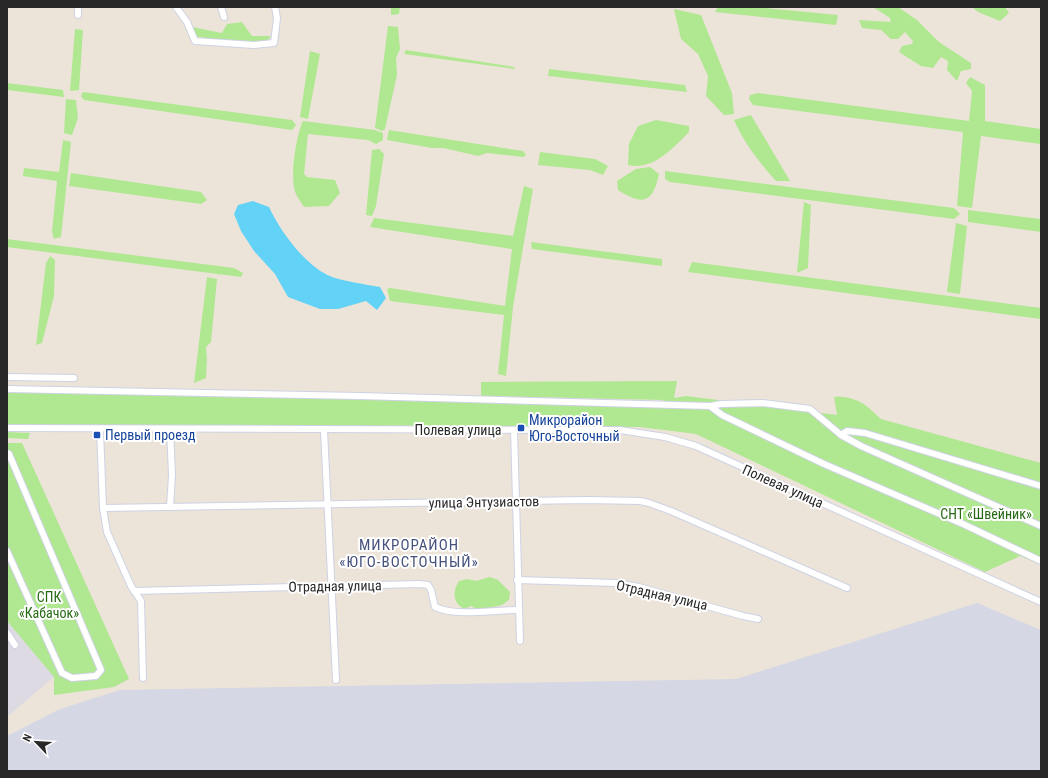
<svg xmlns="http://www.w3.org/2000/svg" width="1048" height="778" font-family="'Roboto Condensed',sans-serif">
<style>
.industrial{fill:#dddae4}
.airport{fill:#d5d7e4}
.green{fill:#b0e791}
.water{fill:#63d2f7}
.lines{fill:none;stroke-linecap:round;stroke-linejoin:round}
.minor-casing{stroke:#ced2e3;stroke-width:8}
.minor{stroke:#fff;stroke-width:6}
.transit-dot{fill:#1a4fb4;stroke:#fff;stroke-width:1.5}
.labels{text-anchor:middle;stroke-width:4;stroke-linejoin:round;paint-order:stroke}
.transit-label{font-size:14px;fill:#164399;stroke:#fff;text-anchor:start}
.street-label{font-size:14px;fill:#282828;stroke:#fff}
.park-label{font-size:14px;fill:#276a14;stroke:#fff}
.neighbourhood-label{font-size:15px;letter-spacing:1px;fill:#46517c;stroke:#fff}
</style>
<rect width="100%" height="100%" fill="#ece4d9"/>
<polygon class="industrial" points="7,621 54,677 7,717"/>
<polygon class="airport" points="977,603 1041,630 1041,771 7,771 7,736 60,709 120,690 736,679"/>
<g class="green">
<polygon points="391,7 400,7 399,14 391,15"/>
<polygon points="718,7 754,7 838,15 836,25 715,12"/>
<polygon points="873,7 898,7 917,20 939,42 971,63 971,69 961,71 957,81 947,70 948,61 941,57 933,68 921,66 899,52 902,46 912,44 913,41 905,32 898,39 891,39 881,30 862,28 859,20 891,22 890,18"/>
<polygon points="972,7 1005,7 1009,13 1000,21 978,12"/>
<polygon points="674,9 701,15 732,93 734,114 724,115 706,96 708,76 698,54 681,39"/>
<polygon points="242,22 252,36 271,36 262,47 193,36 185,29 187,26 222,33 227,24"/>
<polygon points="388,26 398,27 400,49 396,58 397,75 385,129 382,131 375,128"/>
<polygon points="75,29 83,30 79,90 70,91"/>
<polygon points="406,50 514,67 515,69 404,54"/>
<polygon points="310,51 320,54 308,119 300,117"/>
<polygon points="549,69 685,85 687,92 548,76"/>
<polygon points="970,77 985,85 985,121 1041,129 1041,144 981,136 972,208 957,206 963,132 753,105 749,99 750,95 758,93 969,121 972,91 966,83"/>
<polygon points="7,83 63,90 64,97 7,90"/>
<polygon points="83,92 292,120 296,125 292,130 84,100 81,96"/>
<polygon points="66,99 76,100 78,118 72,135 64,133"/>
<path d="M751,115L790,181H776C759,162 744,143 734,120Z"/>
<path d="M656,120L689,126V132C673,148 653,171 628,165L629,144L638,126Z"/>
<path d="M303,121L375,130L383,133V140L376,144L368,140L308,134L304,174L307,177L335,180L340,193L329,206L304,207C301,202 296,196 295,191C290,175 296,136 303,121Z"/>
<polygon points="389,130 523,151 526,155 523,157 487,153 478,156 444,148 432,148 387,140"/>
<polygon points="63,140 71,142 61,237 54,239 52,232 57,181 23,176 24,168 59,172"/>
<polygon points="379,149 384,154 376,206 372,216 366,215 372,150"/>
<polygon points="540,152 595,159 608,166 603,175 590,170 538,165"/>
<path d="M650,167L659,174C653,203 643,206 618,190L617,181L636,169Z"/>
<polygon points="665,171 954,208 960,214 954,219 670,182 665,179"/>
<polygon points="71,173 201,192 207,200 201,204 69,186"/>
<polygon points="524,186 533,189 513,307 506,376 498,374 504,315 390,301 387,289 390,288 505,306 512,249 370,227 374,218 513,236"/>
<polygon points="804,202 811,205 808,268 797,273"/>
<polygon points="968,210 1041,219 1041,232 968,222"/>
<polygon points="956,223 967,226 960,294 947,292"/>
<polygon points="7,239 234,268 243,273 241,277 7,247"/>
<polygon points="531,242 662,259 662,266 532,249"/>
<polygon points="50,256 55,260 54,296 42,343 36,345 46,263"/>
<polygon points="692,262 1041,308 1041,319 688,272"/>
<polygon points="207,277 217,279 211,342 206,347 207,359 206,378 194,383"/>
<path d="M677,381L674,398L686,396L837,415L834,397C855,395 867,405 881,419L1041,463V565L1020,556L985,572L696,434L640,427L7,425V388L649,403L665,400L481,396V382Z"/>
<polygon points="7,432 30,433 28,439 7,438"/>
<polygon points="7,443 22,443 129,679 114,687 54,695 54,677 7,621"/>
<path d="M490,577L498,580L510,592L509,600L502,605L478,610L471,606L465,609C453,604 452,592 459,581L467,579L476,581Z"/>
</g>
<path class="water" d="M253,201L269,207C280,231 306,267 332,277C347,282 364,284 380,287L386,298L377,310L366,301L338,309H320L288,297L275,274L254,251L241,231L234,214L238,205Z"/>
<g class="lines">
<defs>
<g id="minor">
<polyline points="176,7 187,22 195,41 254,45 274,43 277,18 275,7"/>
<polyline points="221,7 224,17"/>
<polyline points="78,15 78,7"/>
<polyline points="7,377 74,378"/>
<polyline points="7,389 360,396 710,406 722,415 824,464 963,524 1041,561"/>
<polyline points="710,406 721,404 763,403 810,409 841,435 861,446 1041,526"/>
<polyline points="7,428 620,430 665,437 696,446 1041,602"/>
<polyline points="100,429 103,508 107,532 131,586 141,601 143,678"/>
<polyline points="170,429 172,475 170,507"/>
<polyline points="324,430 336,680"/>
<polyline points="514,430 520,641"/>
<polyline points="841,435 847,431 865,433 1041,486"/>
<polyline points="7,453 9,454 101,670 96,676 72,678 62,673 7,551"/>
<polyline points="103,508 587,500 640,501 649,503 671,511 847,588"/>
<polyline points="517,580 616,583 639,587 743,616 758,619"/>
<path d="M134,591L420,584L428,585L431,590L435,607C456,617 495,610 518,610"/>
<polyline points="7,633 15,645"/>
</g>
</defs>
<use href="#minor" class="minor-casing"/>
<use href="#minor" class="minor"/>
</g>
<g class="transit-dot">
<rect x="517" y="424" width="8" height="8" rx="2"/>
<rect x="93" y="431" width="8" height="8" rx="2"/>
</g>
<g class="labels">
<g class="transit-label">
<text x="529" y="425">Микрорайон<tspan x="529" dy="16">Юго-Восточный</tspan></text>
<text x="105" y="440">Первый проезд</text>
</g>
<g class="street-label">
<text x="458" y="435">Полевая улица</text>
<text transform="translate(783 486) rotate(24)" y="5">Полевая улица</text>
<text transform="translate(484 502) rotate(-1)" y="5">улица Энтузиастов</text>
<text transform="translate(335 586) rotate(-1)" y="5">Отрадная улица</text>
<text transform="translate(662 595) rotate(13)" y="5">Отрадная улица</text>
</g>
<g class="park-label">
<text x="986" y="519">СНТ «Швейник»</text>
<text x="49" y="602">СПК<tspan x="49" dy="16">«Кабачок»</tspan></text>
</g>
<g class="neighbourhood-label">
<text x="409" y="550">МИКРОРАЙОН<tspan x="409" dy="17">«ЮГО-ВОСТОЧНЫЙ»</tspan></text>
</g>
</g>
<rect width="1048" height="778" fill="none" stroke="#282828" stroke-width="16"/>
<g transform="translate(36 742) rotate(295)" stroke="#ffffff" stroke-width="3" paint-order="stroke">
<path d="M0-3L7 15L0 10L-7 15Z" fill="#282828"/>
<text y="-6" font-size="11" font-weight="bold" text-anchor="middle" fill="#282828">N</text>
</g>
</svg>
